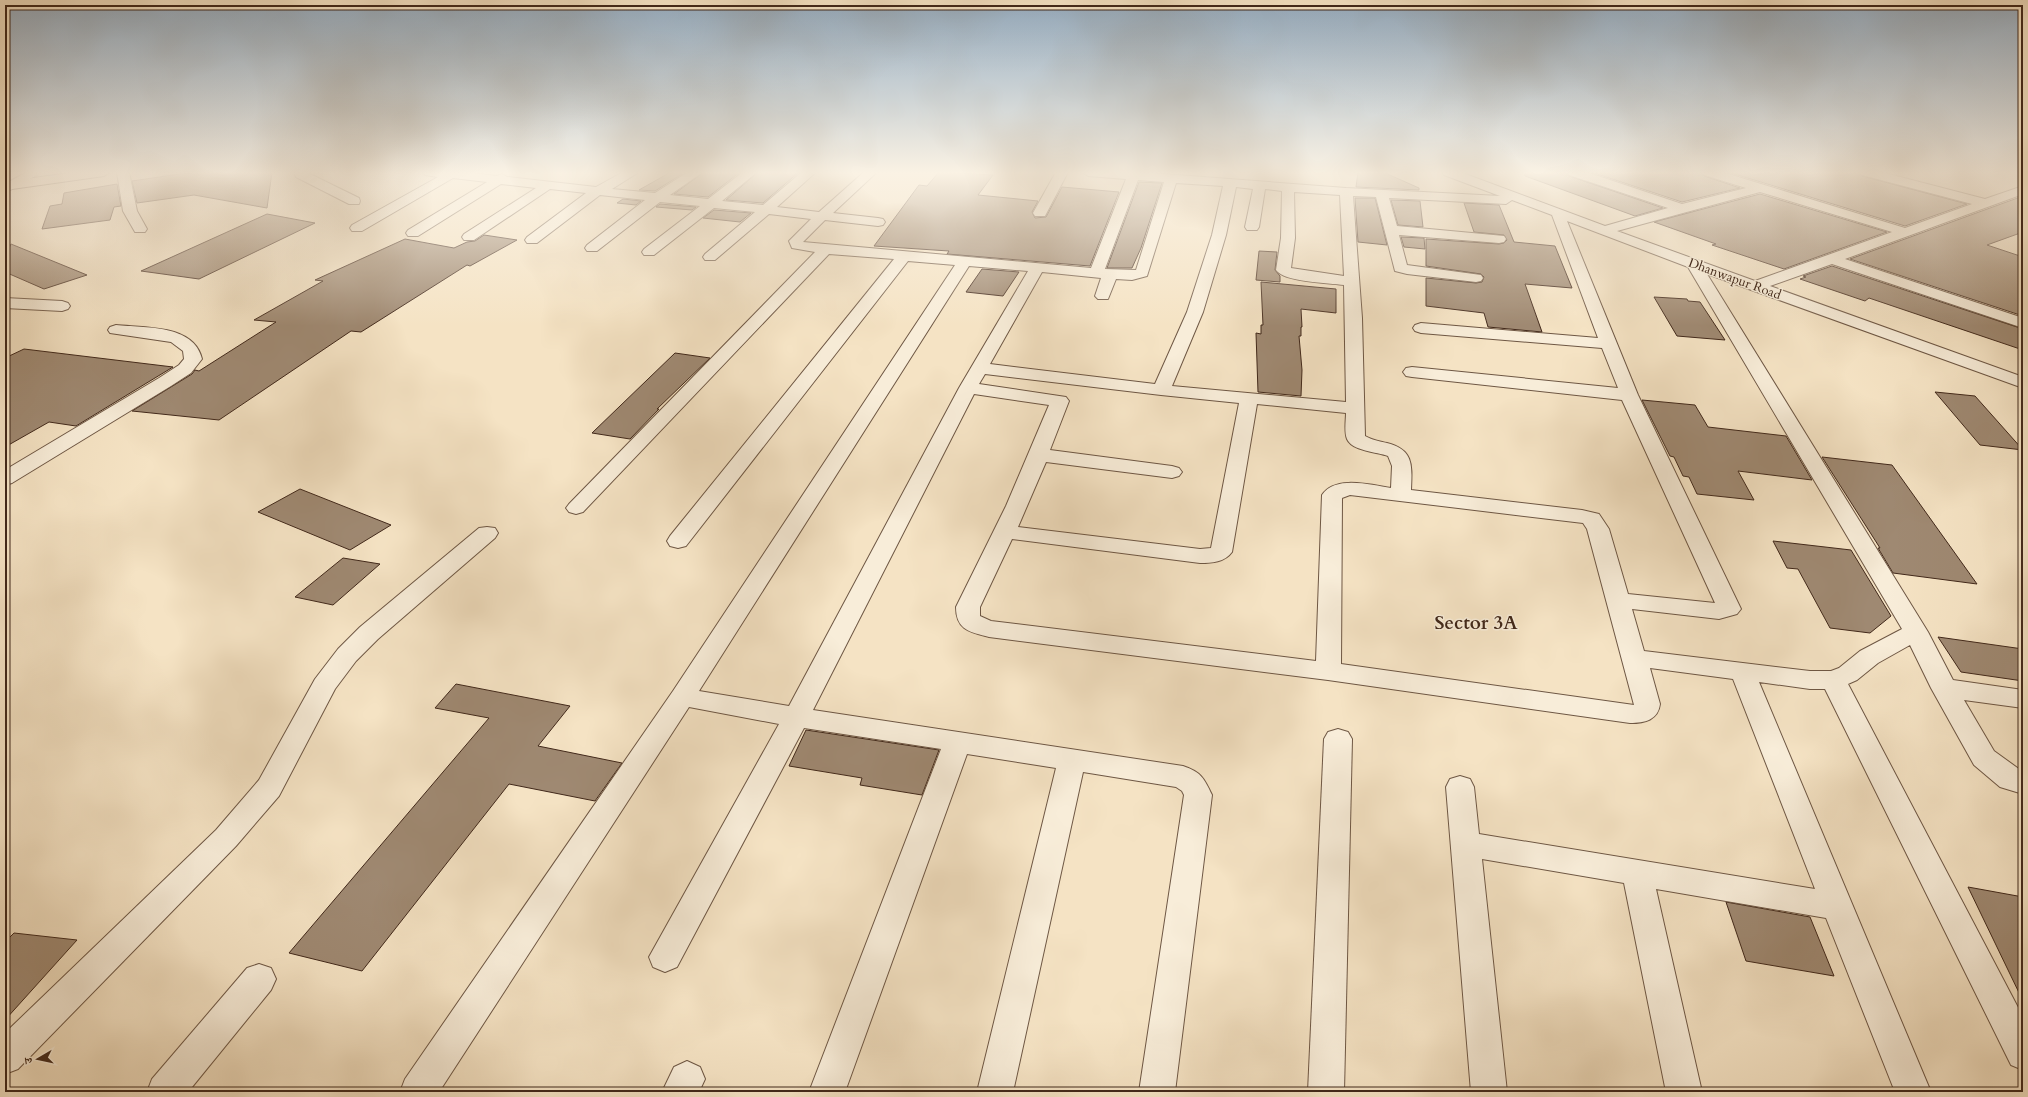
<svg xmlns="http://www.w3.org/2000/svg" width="2028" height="1097" font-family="Cardo,'Noto Serif Devanagari',serif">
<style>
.building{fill:#9f8972;stroke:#41281a}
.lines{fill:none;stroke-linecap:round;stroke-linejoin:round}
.minor-casing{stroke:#6e5744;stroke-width:2}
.major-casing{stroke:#41281a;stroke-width:2}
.minor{fill:#f8edd9;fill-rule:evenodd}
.major{fill:#f5e3c4;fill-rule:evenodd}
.labels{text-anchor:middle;stroke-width:3;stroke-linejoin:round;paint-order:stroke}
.far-street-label{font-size:13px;fill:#41281a;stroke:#f8edd9}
.district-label{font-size:19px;font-weight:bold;fill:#41281a;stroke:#f8edd9}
</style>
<rect width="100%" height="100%" fill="#f5e3c4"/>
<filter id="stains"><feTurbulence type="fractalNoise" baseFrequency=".005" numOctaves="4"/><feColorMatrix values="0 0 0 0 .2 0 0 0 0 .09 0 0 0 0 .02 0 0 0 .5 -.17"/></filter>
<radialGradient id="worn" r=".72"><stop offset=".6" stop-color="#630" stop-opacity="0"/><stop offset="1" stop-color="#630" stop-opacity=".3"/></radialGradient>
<g class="building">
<polygon points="193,172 272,172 267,208 194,195 137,203 132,181"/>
<polygon points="704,172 740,172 708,197 674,194"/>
<polygon points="758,172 799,172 763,203 726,200"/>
<polygon points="939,172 993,175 978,195 1038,201 1032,212 1035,218 1046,217 1062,187 1119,192 1090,266 947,254 949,251 874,246 919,185 927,186"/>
<polygon points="1358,172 1372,174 1383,172 1419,188 1419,190 1356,187"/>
<polygon points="1525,172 1566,172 1569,176 1663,208 1635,216 1525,176"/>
<polygon points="1591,172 1701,172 1704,176 1740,188 1682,202"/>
<polygon points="1728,172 1859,172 1862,176 1967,204 1905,226"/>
<polygon points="669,173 682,174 655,191 639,190"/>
<polygon points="1139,182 1162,183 1141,248 1132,268 1107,268"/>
<polygon points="117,184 121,206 114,207 110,220 42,229 50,206 62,204 64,193"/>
<polygon points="1760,194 1887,232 1784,269 1712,245 1716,244 1654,222"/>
<polygon points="2023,196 2023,232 1987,245 2023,257 2023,316 1850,259"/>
<polygon points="1355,198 1375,198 1387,245 1358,242"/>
<polygon points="623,199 641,201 636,205 617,203"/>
<polygon points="1391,200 1420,201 1423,227 1398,225"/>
<polygon points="1464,203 1499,205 1514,242 1555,246 1572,288 1525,284 1542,332 1488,327 1484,313 1426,306 1426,278 1476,283 1482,282 1484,277 1481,274 1426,266 1426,239 1499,244 1504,243 1507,240 1504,235 1474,232"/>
<polygon points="660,204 696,207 692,210 656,207"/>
<polygon points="714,210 751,213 740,222 703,218"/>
<polygon points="267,214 315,223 199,279 141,271"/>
<polygon points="484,235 517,240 470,266 467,265 361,332 351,331 219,420 132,411 192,374 195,370 199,371 276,322 254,320 323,281 315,280 405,239 454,248 467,242 475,241"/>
<polygon points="1401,237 1424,238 1425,249 1404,247"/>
<polygon points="11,244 87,275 44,289 5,272 5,256"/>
<polygon points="1259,251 1277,252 1275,270 1280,276 1280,282 1256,280"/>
<polygon points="1832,266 2023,329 2023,350 1869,298 1865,301 1800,279 1806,277 1803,276"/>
<polygon points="982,269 1019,272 1003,296 966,292"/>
<polygon points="1261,282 1336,289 1336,313 1301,309 1302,327 1301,327 1301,336 1299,336 1302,370 1301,396 1258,392 1256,333 1261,334 1261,325 1263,325"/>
<polygon points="1654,297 1687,299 1688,301 1700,302 1725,340 1677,336"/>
<polygon points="24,349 173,367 76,426 49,422 5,447 5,358"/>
<polygon points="675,353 710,358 657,409 659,409 630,439 592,433"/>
<polygon points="1935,392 1975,396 2023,450 1980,445"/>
<polygon points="1642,400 1695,405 1708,427 1786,436 1812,480 1738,471 1754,500 1697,494 1689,477 1683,476 1674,457 1670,456"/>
<polygon points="1822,457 1892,465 1977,584 1893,573 1878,548 1880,548"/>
<polygon points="300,489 391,525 350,550 258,512"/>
<polygon points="1773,541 1851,550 1891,616 1870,633 1830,628 1798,569 1787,568"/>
<polygon points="343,558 380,564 333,605 295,597"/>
<polygon points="1938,637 2023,649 2023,681 1961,672"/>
<polygon points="456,684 570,706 538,746 622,763 595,801 509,784 362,971 289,953 489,718 435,708"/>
<polygon points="806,730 939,750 922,795 860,785 862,778 789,766"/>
<polygon points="1968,887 2023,897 2023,1001"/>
<polygon points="1726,902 1810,917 1834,976 1746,961"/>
<polygon points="14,933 77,940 5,1020 5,942"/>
</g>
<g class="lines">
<defs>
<g id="minor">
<polygon points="27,172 35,172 37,175 5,193 5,184"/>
<polygon points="117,172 129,172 137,211 147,229 145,232 135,232 123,211"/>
<polygon points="294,172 306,172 359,198 360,201 359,204 349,204 296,177"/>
<path d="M423,172H464L497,176L502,174L507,177L596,187L623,172H639L612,189L655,193L688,172H703L670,195L708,199L743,172H757L722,201L763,205L802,172H816L777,207L819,212L864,172H877L833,213L878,218L883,219L885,222L883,225L878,226L825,220L803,242L1091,268L1126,179L1088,176L1082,172H1138L1346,188L1500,196L1444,175L1442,172H1460L1605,226L1668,208L1569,175L1567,172H1586L1682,204L1746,188L1704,175L1702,172H1722L1905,228L1972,204L1862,175L1860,172H1881L1985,199L2023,186V194L1845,259L2023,318V328L1832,264L1770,286L2023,377V388L1707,274L1928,632L1953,680L2023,690V708L1964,700L1994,751L2023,772V794L2000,787L1974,765L1931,688L1910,645L1878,663L1857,680L1848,684L2023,1017V1070L2011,1065L1825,689H1810L1759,682L1931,1092H1895L1826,918L1656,889L1702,1092H1666L1624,883L1482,859L1507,1092H1471L1446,787L1450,779L1460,776L1470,779L1474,787L1479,834L1815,889L1733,679L1650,668L1660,704C1658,720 1645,723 1630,723L1328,680L989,637C970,632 956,630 956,607L1006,506L1049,405L974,394L813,710L1183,766C1201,772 1204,778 1212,795L1175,1092H1139L1184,795L1182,791L1176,787L1083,772L1013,1092H977L1056,768L967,754L845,1092H809L941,749L804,728L677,967L665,972L653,967L649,957L779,724L689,707L439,1092H400L405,1079L673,691L955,265L908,261L686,546L678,548L670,546L667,541L670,536L894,259L829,254L583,512L576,514L569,512L566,508L569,504L815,252L792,248L789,241L811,219L769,214L715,260H705L703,257L705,254L755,212L714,208L654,255H644L642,252L644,249L700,206L660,202L597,251H587L585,248L587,245L645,200L600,195L537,243H527L525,240L527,237L586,193L550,189L474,240H464L462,237L464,234L536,188L501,184L418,236H408L406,233L408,230L487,182L453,178L362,231H352L350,228L352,225L438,177L425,175ZM1138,180L1164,182L1136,270L1105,269ZM1176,183L1223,186L1212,235L1187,312L1155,384L990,364L1042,272L1101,278L1095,296L1098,299H1108L1116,279L1132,280L1147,276ZM1236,187L1253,189L1245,227L1247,230H1257L1259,227L1265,189L1282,191L1281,238L1276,270C1284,282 1329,283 1344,285L1346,402L1172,386L1203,312L1226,235ZM1294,192L1340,195L1344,276L1291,268L1295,238ZM1760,192L1892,232L1755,281L1617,231ZM1353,196L1376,197L1395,271L1407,274L1476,282L1481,281L1483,278L1481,275L1407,265L1399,235L1499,243L1504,242L1506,239L1504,236L1397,226L1389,198L1506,204L1512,200L1552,215L1598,338L1421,323L1415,325L1413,328L1415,331L1421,333L1602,348L1618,388L1412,367L1406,368L1403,372L1406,376L1412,377L1622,400L1715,603L1628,594L1609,529L1599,514L1582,510L1411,490C1412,465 1414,450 1387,443C1379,441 1372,440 1365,436L1362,318ZM1567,221L1688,267L1902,629L1860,651L1839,668L1831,671H1810L1644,651L1632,609L1719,619L1737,614L1741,609L1638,395ZM969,266L1028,271L959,388L789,706L699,691ZM985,374L1161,395L1239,403L1211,548L1200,549L1018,527L1046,462L1172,478L1179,476L1182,472L1179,468L1172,466L1050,450L1069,401L1066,397L979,384ZM1257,404L1346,413C1346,420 1344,432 1347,439C1352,451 1377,452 1388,456L1392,466L1391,488C1371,485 1335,475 1322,495L1316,661L991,621L980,616V607L1012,539L1200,563C1212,563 1225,562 1232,552ZM1350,495L1583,523L1587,529L1634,705L1341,664L1342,498Z"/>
<polygon points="1056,172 1068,172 1045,216 1035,216 1033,213"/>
<polygon points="5,298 62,301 68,303 70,306 68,309 62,311 5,308"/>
<path d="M116,325C144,328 194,324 202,359L191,373L171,386L12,483L5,485V470L159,378L179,365L184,359L183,351L171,342L110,333L108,330L110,327Z"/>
<polygon points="487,527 495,528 498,533 495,538 378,639 356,661 335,689 279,796 236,846 18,1069 5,1074 5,1033 216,830 259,780 315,679 338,649 360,627 479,528"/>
<polygon points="1338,729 1348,732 1352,739 1344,1092 1308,1092 1324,739 1328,732"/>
<polygon points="259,964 271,968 276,979 271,990 188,1092 147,1092 152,1079 247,968"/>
<polygon points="687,1061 700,1067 705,1079 699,1092 662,1092 674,1067"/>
</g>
<polygon id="major" points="76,172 110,172 104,176 5,190 5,182"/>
</defs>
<use href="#minor" class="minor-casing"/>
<use href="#major" class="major-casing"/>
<use href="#minor" class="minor"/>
<use href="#major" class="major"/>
</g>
<linearGradient id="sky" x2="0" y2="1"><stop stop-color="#95adc2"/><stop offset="0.53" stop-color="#faf2e4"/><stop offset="1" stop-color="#faf2e4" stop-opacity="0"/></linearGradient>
<rect width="2028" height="326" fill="url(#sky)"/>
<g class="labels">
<g class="far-street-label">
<text transform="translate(1735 278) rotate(20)" y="5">Dhanwapur Road</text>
</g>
<g class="district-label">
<text x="1476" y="629">Sector 3A</text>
</g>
</g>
<rect width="2028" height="1097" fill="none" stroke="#f5e3c4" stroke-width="20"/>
<rect x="6" y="6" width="2016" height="1085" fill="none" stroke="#41281a" stroke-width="2"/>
<rect x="10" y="10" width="2008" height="1077" fill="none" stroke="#41281a"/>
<g transform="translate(38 1059) rotate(261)" stroke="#f8edd9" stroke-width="3" paint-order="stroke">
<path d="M0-3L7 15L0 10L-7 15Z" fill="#41281a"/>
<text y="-6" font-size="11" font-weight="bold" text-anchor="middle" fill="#41281a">उ</text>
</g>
<rect width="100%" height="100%" filter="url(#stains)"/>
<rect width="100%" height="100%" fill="url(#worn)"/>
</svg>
